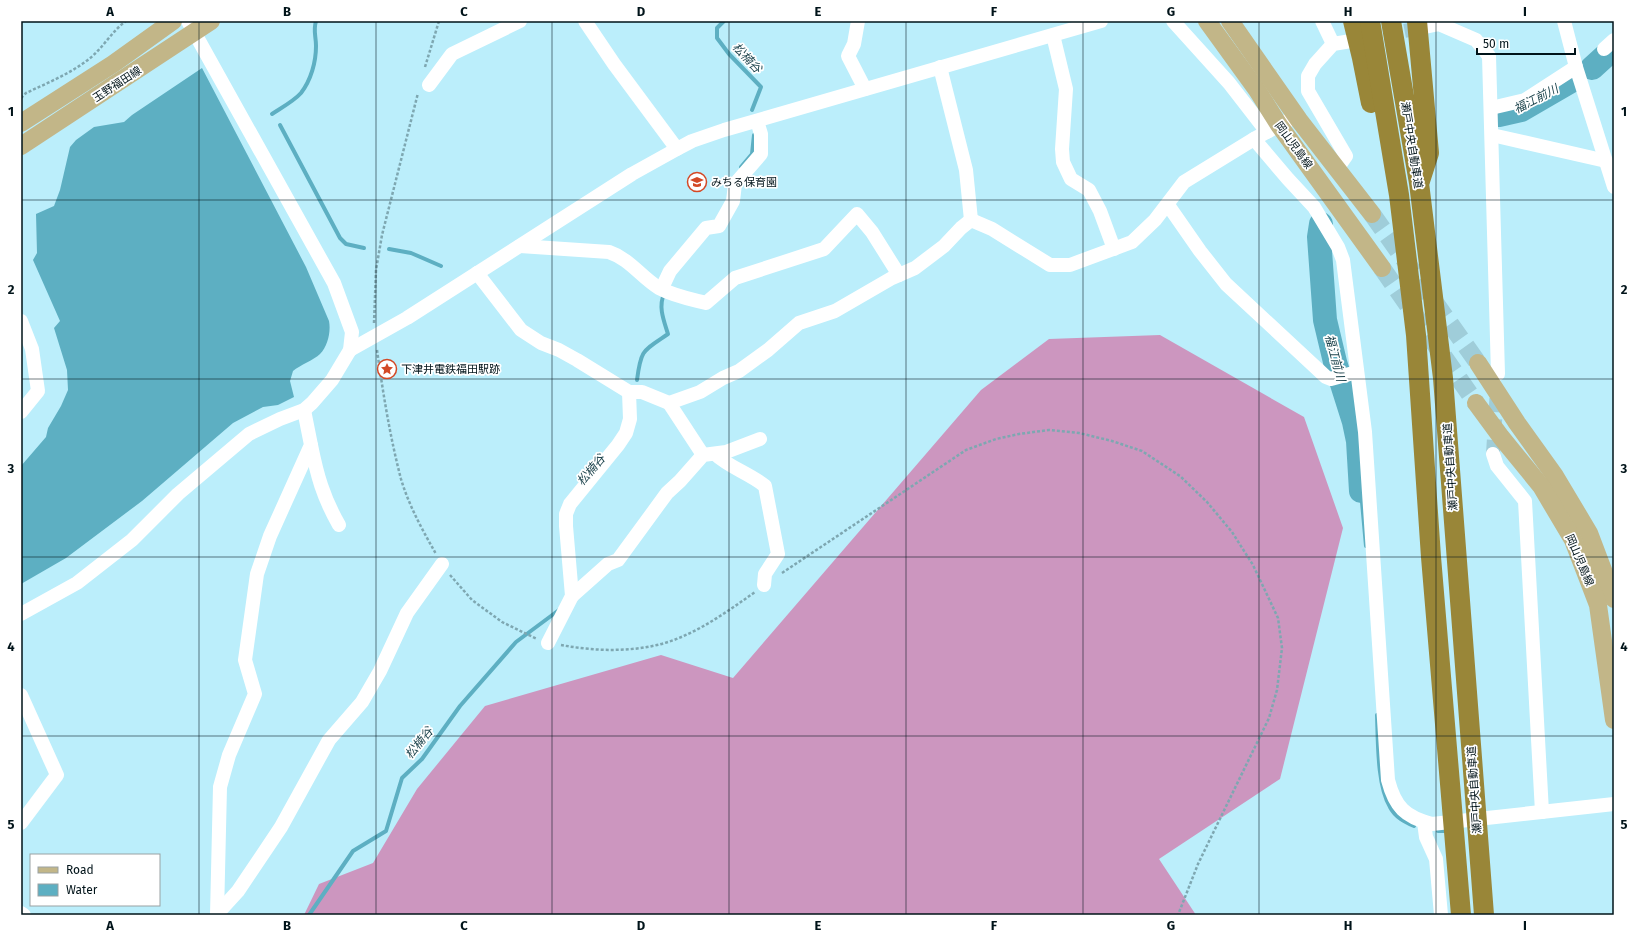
<svg xmlns="http://www.w3.org/2000/svg" width="1635" height="936" font-family="'Fira Sans','Noto Sans JP',sans-serif">
<style>
.forest{fill:#cc96bf}
.water{fill:#5dafc2}
.lines{fill:none;stroke-linecap:round;stroke-linejoin:round}
.stream{stroke:#5dafc2;stroke-width:4}
.river{stroke:#5dafc2;stroke-width:24}
.minor-tunnel{stroke:#9fcdd9;stroke-width:14;stroke-dasharray:14 7;stroke-linecap:butt}
.major-tunnel{stroke:#9fcdd9;stroke-width:18;stroke-dasharray:18 9;stroke-linecap:butt}
.path{stroke:#7ea7b1;stroke-width:2.5;stroke-dasharray:3 2;stroke-linecap:butt}
.minor{stroke:#fff;stroke-width:14}
.major{stroke:#c2b688;stroke-width:18}
.highway{stroke:#998638;stroke-width:20}
.grid{fill:none;stroke:#001319;stroke-width:1;stroke-opacity:0.55}
.labels{text-anchor:middle;stroke-width:3.5;stroke-linejoin:round;paint-order:stroke}
.street-label{font-size:11px;fill:#001319;stroke:#fff}
.poi-label{font-size:11px;fill:#001319;stroke:#fff;text-anchor:start}
.water-label{font-size:12px;font-style:italic;fill:#20464f;stroke:#fff}
.neatline{fill:none;stroke:#001319;stroke-width:1.5}
.grid-label{font-size:13px;text-anchor:middle;font-weight:bold;fill:#001319}
</style>
<rect width="100%" height="100%" fill="#bbeefb"/>
<polygon class="forest" points="1160,335 1304,417 1343,528 1280,779 1159,859 1196,915 304,915 319,884 373,863 417,789 485,706 661,655 733,678 981,390 1049,339"/>
<path class="water" d="M202,68L306,267L329,321C331,331 328,346 320,354C314,360 300,365 293,371L290,381L294,397L278,405L263,407L233,423L142,501L66,558L21,584V466L46,437L48,428L61,406L68,390L67,370L54,328L60,321L33,260L37,253L36,214L54,206L60,190L70,147L76,140L94,127L124,122L132,115Z"/>
<g class="lines">
<g class="stream">
<polyline points="724,21 717,28 717,38 729,54 761,87 752,110"/>
<path d="M272,114C281,108 294,101 301,93C311,80 316,62 316,46C316,36 313,31 316,21"/>
<polyline points="280,125 340,238 346,244 364,248"/>
<polyline points="741,167 752,154 754,135"/>
<polyline points="389,249 411,253 441,266"/>
<path d="M637,380C641,349 643,351 668,334C664,321 658,307 664,294"/>
<polyline points="1361,491 1366,546"/>
<path d="M1377,715C1378,740 1377,786 1390,807C1395,817 1405,822 1414,826"/>
<polyline points="1438,831 1449,831"/>
<polyline points="309,915 353,851 386,831 402,778 422,759 460,706 516,642 559,610"/>
</g>
<g class="river">
<polyline points="1592,68 1614,48"/>
<polyline points="1499,115 1521,110 1571,81"/>
<polyline points="1321,224 1319,237 1325,320 1335,362 1354,422 1358,441 1361,491"/>
</g>
<g class="minor-tunnel">
<polyline points="1384,35 1425,27"/>
<polyline points="1493,454 1497,389"/>
</g>
<g class="major-tunnel">
<polyline points="1372,214 1478,363"/>
<polyline points="1382,268 1476,403"/>
</g>
<g class="path">
<polyline points="425,67 439,21"/>
<path d="M21,98L26,93C47,83 70,74 89,59C103,48 112,31 126,21"/>
<polyline points="374,323 376,270 382,235 418,93"/>
<path d="M377,350C383,393 390,437 401,479C409,506 423,531 436,554"/>
<polyline points="782,573 966,450 996,439 1019,434 1049,430 1079,433 1112,441 1142,451 1180,476 1207,502 1232,532 1253,565 1278,618 1282,648 1277,690 1269,718 1198,864 1178,915"/>
<polyline points="450,575 472,600 502,622 537,639"/>
<path d="M561,645C598,652 643,653 679,638C706,627 731,609 755,592"/>
</g>
<g class="minor">
<polyline points="585,21 614,64 677,149"/>
<polyline points="858,21 854,44 848,56 865,89"/>
<polyline points="1173,21 1229,83 1267,132"/>
<polyline points="1322,21 1333,44"/>
<polyline points="1564,21 1576,67 1614,187"/>
<polyline points="1425,27 1439,24 1476,40 1489,56 1498,374"/>
<polyline points="1053,35 1066,89 1062,149 1063,162 1071,179 1089,190 1100,211 1114,249"/>
<polyline points="1604,49 1614,40"/>
<polyline points="940,67 966,170 971,220"/>
<polyline points="429,85 452,54 520,21"/>
<polyline points="1491,108 1525,100 1576,67"/>
<polyline points="1492,135 1606,161"/>
<path d="M1254,139L1288,179L1314,207L1338,247L1343,260L1365,432L1388,780C1395,807 1405,817 1432,824L1614,804"/>
<polyline points="1337,169 1346,156 1308,91 1308,76 1315,64 1333,44 1351,41"/>
<polyline points="1168,205 1200,251 1226,284 1326,377 1331,379 1357,372"/>
<polyline points="971,220 992,229 1050,265 1070,265 1132,242 1155,220 1184,182 1254,139 1296,116"/>
<path d="M520,246L609,252C630,259 641,277 659,288C674,296 690,299 706,303L735,278L824,249L857,214L872,232L899,275"/>
<polyline points="477,273 521,330 541,343 559,350 577,360 629,392 642,392 669,403 700,392 723,378 739,371 768,350 799,323 835,311 892,278 915,268 944,246 961,228 971,220"/>
<polyline points="662,288 670,271 706,228 719,226 733,201 735,184 761,154 761,134 757,121"/>
<polyline points="21,321 32,349 38,391 21,412"/>
<polyline points="350,350 407,318 632,174 677,149 692,141 724,130 1101,21"/>
<polyline points="669,403 703,455"/>
<path d="M311,445C317,475 323,497 339,525"/>
<path d="M715,454C730,468 749,473 765,486L778,554L765,574L764,585"/>
<polyline points="1493,454 1497,466 1525,501 1542,812"/>
<polyline points="572,596 608,564 618,560 667,493 680,481 703,455 726,452 760,439"/>
<polyline points="21,614 77,583 132,540 178,494 249,434 280,419 304,410 312,403 332,380 350,350 352,332 334,283 188,21"/>
<polyline points="548,643 572,596 566,526 566,514 570,504 618,445 626,433 630,419 629,392"/>
<polyline points="21,695 57,775 21,823"/>
<polyline points="1424,822 1426,837 1436,859 1441,915"/>
<polyline points="21,913 24,915"/>
<polyline points="217,914 238,891 281,827 329,740 362,702 380,671 407,613 442,564"/>
<polyline points="217,915 220,787 229,755 255,694 245,660 257,574 270,536 311,445 304,410"/>
</g>
<g class="major">
<polyline points="1207,21 1257,90 1279,125 1382,268"/>
<polyline points="1230,21 1299,120 1372,214"/>
<polyline points="21,123 113,64 173,21"/>
<polyline points="21,146 211,21"/>
<polyline points="1478,363 1517,423 1555,476 1589,533 1614,599"/>
<polyline points="1476,403 1501,437 1541,486 1573,540 1598,605 1614,720"/>
</g>
<g class="highway">
<polyline points="1353,21 1362,58 1371,103"/>
<polyline points="1370,21 1399,195 1416,335 1431,557 1461,915"/>
<polyline points="1391,21 1419,183 1443,378 1484,915"/>
<polyline points="1417,21 1429,153 1420,181"/>
</g>
</g>
<path class="grid" d="M199,21V915M376,21V915M552,21V915M729,21V915M906,21V915M1083,21V915M1259,21V915M1436,21V915M21,200H1614M21,379H1614M21,557H1614M21,736H1614"/>
<defs>
<symbol id="school-ring" viewBox="-11 -11 22 22"><circle r="9.5" fill="#fff" stroke="#d34926" stroke-width="1.5"/><path d="M0-5L7-2L0 1L-7-2ZM-4 1L0 2.5L4 1V4Q0 6-4 4Z" fill="#d34926"/></symbol>
<symbol id="sight-ring" viewBox="-11 -11 22 22"><circle r="9.5" fill="#fff" stroke="#d34926" stroke-width="1.5"/><path d="M0-6L1.8-2.2L6-1.7L2.9 1.2L3.7 5.4L0 3.3L-3.7 5.4L-2.9 1.2L-6-1.7L-1.8-2.2Z" fill="#d34926"/></symbol>
</defs>
<g fill-rule="evenodd">
<use href="#school-ring" x="686" y="171" width="22" height="22"/>
<use href="#sight-ring" x="376" y="358" width="22" height="22"/>
</g>
<g class="labels">
<g class="street-label">
<text transform="translate(117 84) rotate(-33)" y="4">玉野福田線</text>
<text transform="translate(1294 145) rotate(54)" y="4">岡山児島線</text>
<text transform="translate(1412 145) rotate(81)" y="4">瀬戸中央自動車道</text>
<text transform="translate(1450 467) rotate(-94)" y="4">瀬戸中央自動車道</text>
<text transform="translate(1580 560) rotate(67)" y="4">岡山児島線</text>
<text transform="translate(1474 790) rotate(-94)" y="4">瀬戸中央自動車道</text>
</g>
<g class="poi-label">
<text x="711" y="186">みちる保育園</text>
<text x="401" y="373">下津井電鉄福田駅跡</text>
</g>
<g class="water-label">
<text transform="translate(747 58) rotate(47)" y="4">松楠谷</text>
<text transform="translate(1536 99) rotate(-27)" y="4">福江前川</text>
<text transform="translate(1335 358) rotate(75)" y="4">福江前川</text>
<text transform="translate(591 470) rotate(-50)" y="4">松楠谷</text>
<text transform="translate(419 743) rotate(-51)" y="4">松楠谷</text>
</g>
</g>
<rect width="1635" height="936" fill="none" stroke="#ffffff" stroke-width="44"/>
<rect x="30" y="854" width="130" height="52" fill="#ffffff" stroke="#99a1a3"/>
<rect x="38" y="867" width="20" height="6" fill="#c2b688" stroke="#99a1a3"/>
<text x="66" y="874" font-size="12" fill="#001319">Road</text>
<rect x="38" y="884" width="20" height="12" fill="#5dafc2" stroke="#99a1a3"/>
<text x="66" y="894" font-size="12" fill="#001319">Water</text>
<path d="M1477 48v6h98v-6" fill="none" stroke="#001319" stroke-width="2"/>
<text x="1483" y="48" font-size="12" fill="#001319" stroke="#ffffff" stroke-width="3" paint-order="stroke">50 m</text>
<rect x="22" y="22" width="1591" height="892" class="neatline"/>
<g class="grid-label">
<text x="110" y="16">A</text>
<text x="287" y="16">B</text>
<text x="464" y="16">C</text>
<text x="641" y="16">D</text>
<text x="818" y="16">E</text>
<text x="994" y="16">F</text>
<text x="1171" y="16">G</text>
<text x="1348" y="16">H</text>
<text x="1525" y="16">I</text>
<text x="11" y="116">1</text>
<text x="1624" y="116">1</text>
<text x="11" y="294">2</text>
<text x="1624" y="294">2</text>
<text x="11" y="473">3</text>
<text x="1624" y="473">3</text>
<text x="11" y="651">4</text>
<text x="1624" y="651">4</text>
<text x="11" y="829">5</text>
<text x="1624" y="829">5</text>
<text x="110" y="930">A</text>
<text x="287" y="930">B</text>
<text x="464" y="930">C</text>
<text x="641" y="930">D</text>
<text x="818" y="930">E</text>
<text x="994" y="930">F</text>
<text x="1171" y="930">G</text>
<text x="1348" y="930">H</text>
<text x="1525" y="930">I</text>
</g>
</svg>
